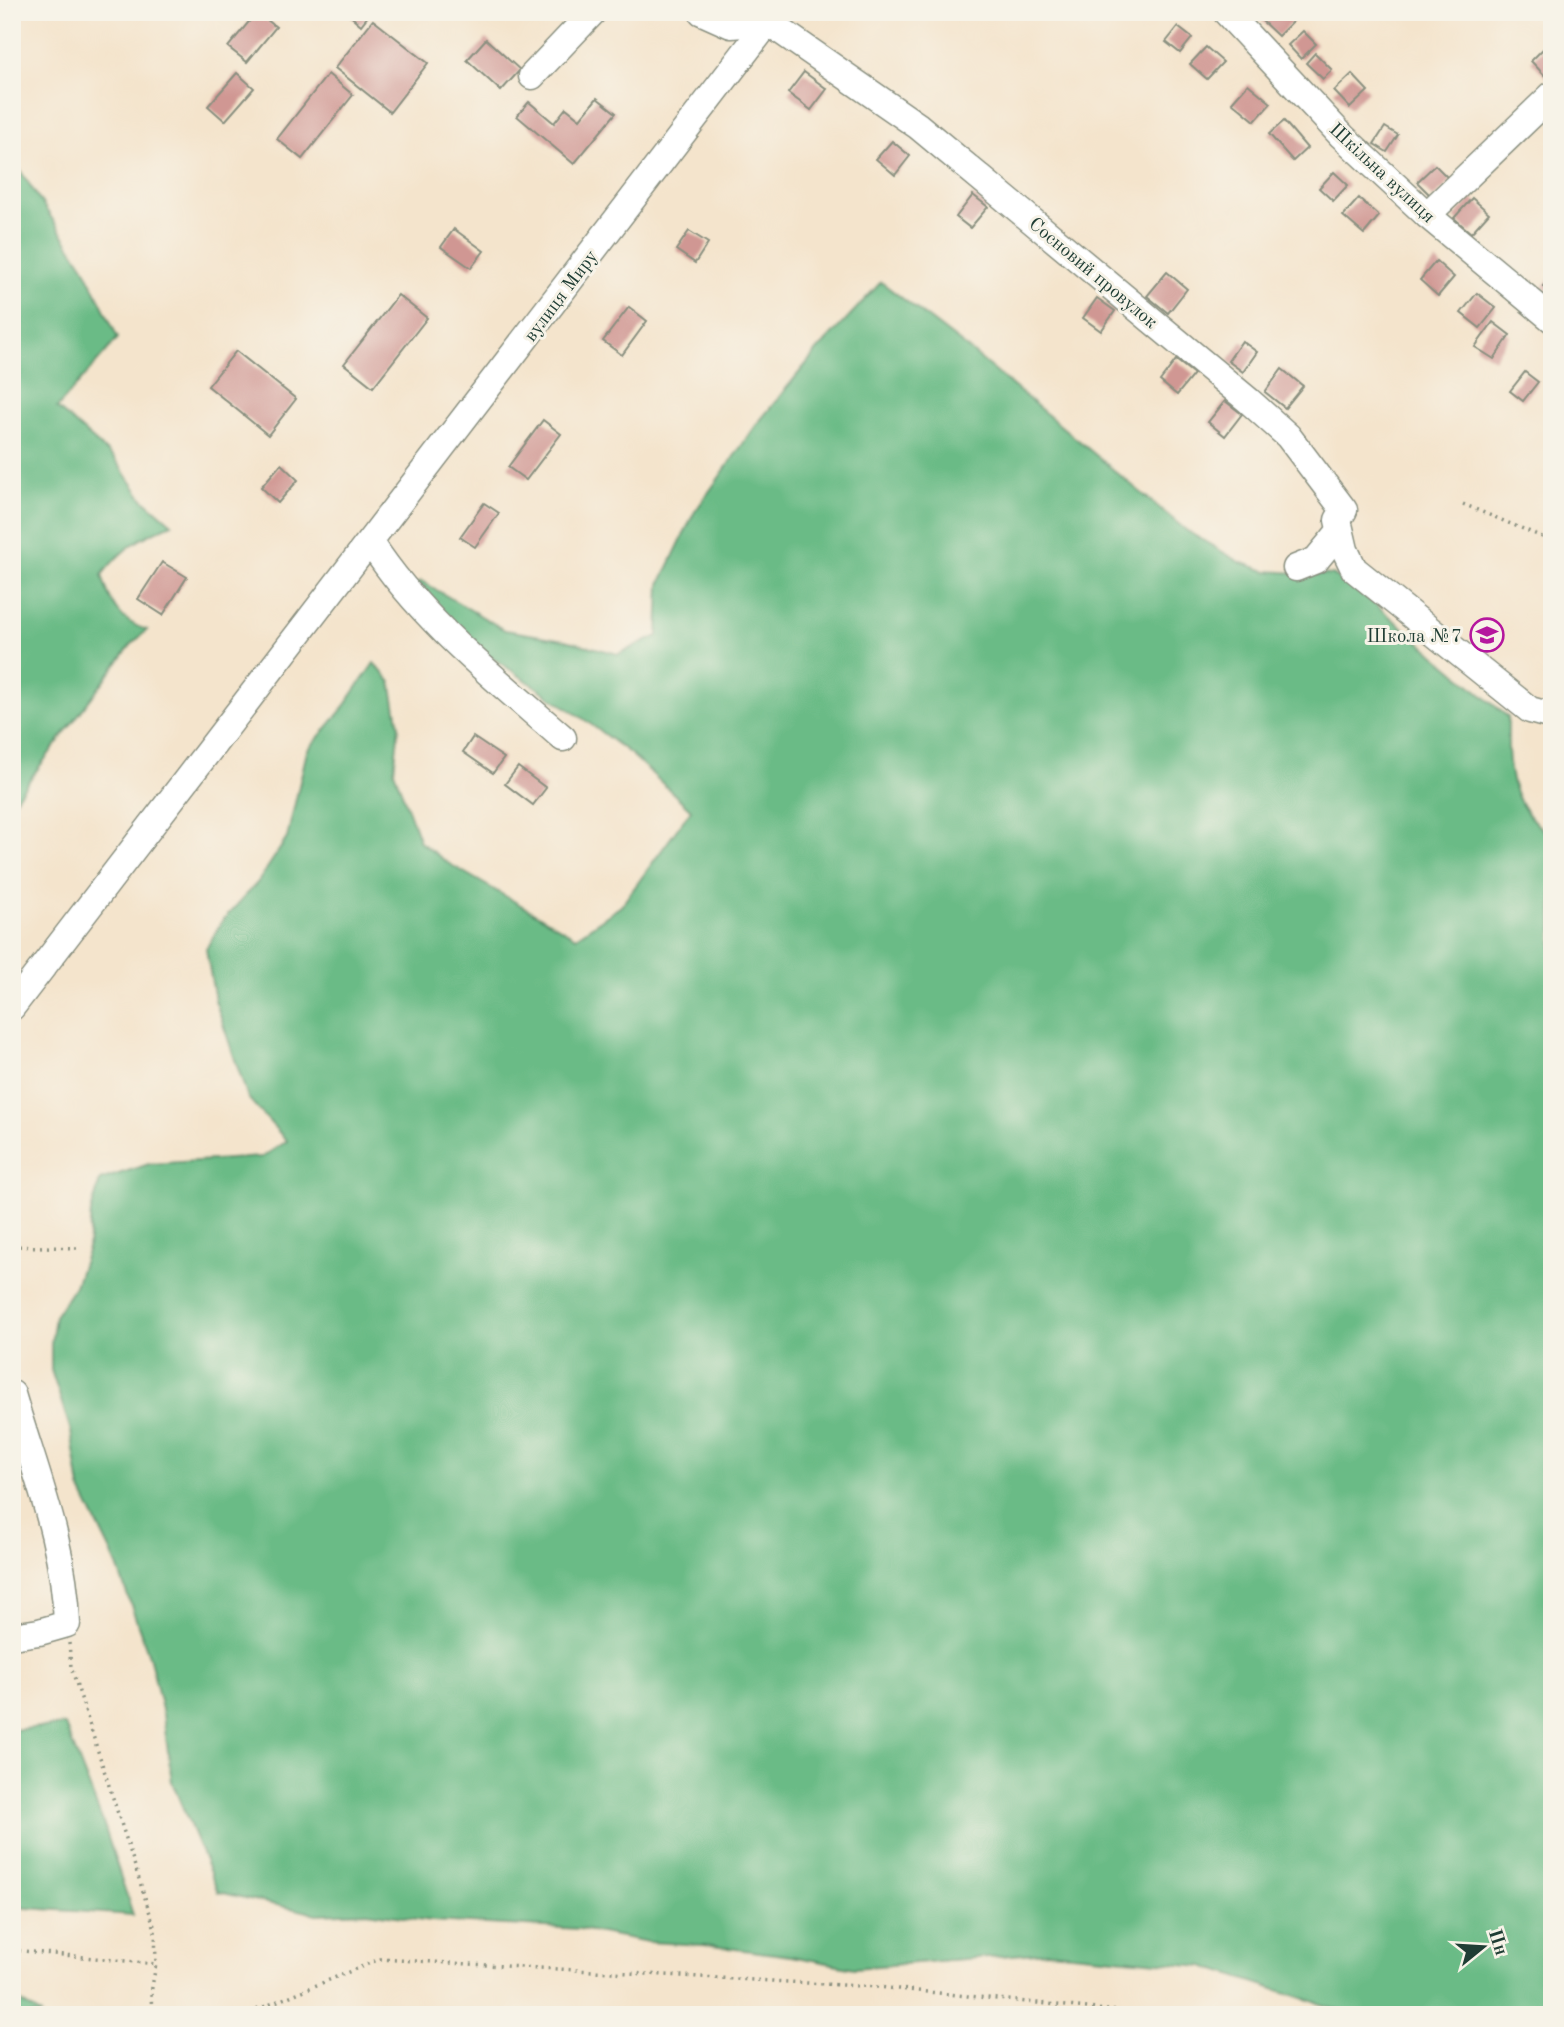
<svg xmlns="http://www.w3.org/2000/svg" width="1564" height="2027" font-family="'Old Standard TT',serif">
<style>
.forest{fill:#6bbb86;stroke:#457c5d;stroke-width:2}
.building{fill:#d09793}
.lines{fill:none;stroke-linecap:round;stroke-linejoin:round}
.minor-casing{stroke:#8a9080;stroke-width:29}
.path{stroke:#8a9080;stroke-width:3.5;stroke-dasharray:2 5;stroke-linecap:butt}
.minor{stroke:#fff;stroke-width:26}
.labels{text-anchor:middle;stroke-width:6;stroke-linejoin:round;paint-order:stroke}
.street-label{font-size:19px;fill:#1f3d34;stroke:#f7f3e8}
.poi-label{font-size:19px;fill:#1f3d34;stroke:#f7f3e8;text-anchor:end}
</style>
<rect width="100%" height="100%" fill="#f7f3e8"/>
<filter id="ink" filterUnits="userSpaceOnUse"><feTurbulence type="fractalNoise" baseFrequency=".0143" numOctaves="2"/><feDisplacementMap in="SourceGraphic" scale="14" xChannelSelector="R" yChannelSelector="G"/><feConvolveMatrix kernelMatrix="1 2 1 2 8 2 1 2 1" color-interpolation-filters="sRGB"/></filter>
<filter id="wash" filterUnits="userSpaceOnUse"><feTurbulence type="fractalNoise" baseFrequency=".00686" numOctaves="4" result="noise"/><feDisplacementMap in="SourceGraphic" scale="28" xChannelSelector="R" yChannelSelector="G"/><feGaussianBlur stdDeviation="1.57" result="paint"/><feColorMatrix in="noise" values="0 0 0 0 0 0 0 0 0 0 0 0 0 0 0 0 0 1.4 0 .05"/><feComposite in="paint" operator="in"/></filter>
<g filter="url(#wash)">
<rect width="100%" height="100%" fill="#f4e4cc"/>
<g class="forest">
<path d="M12,158L84,267L118,338L57,408L115,459L143,499L172,524C141,537 122,548 102,575C109,601 119,622 147,630L131,645L12,803Z"/>
<path d="M881,282L966,347L1187,531L1240,562L1266,571L1333,575L1375,604L1508,717C1507,768 1508,805 1552,837V2015L1352,2014L1203,1966L1049,1952L854,1968L791,1956L704,1945L648,1942L580,1929L432,1921L367,1912L317,1914L218,1892L172,1782L163,1714L150,1659L115,1560L80,1488L71,1431L51,1370V1344L55,1316L75,1286L88,1248L91,1212L100,1180L149,1164L262,1157L287,1141L248,1098L215,1000L206,949L223,920L258,882L287,838L307,751L340,712L374,663L391,682L399,726L394,771L420,842L448,863L576,937L621,906L691,810L632,755L585,720L496,660L449,637L400,597L421,581L505,630L565,640L618,654L658,636L660,584L694,513L757,424L816,352Z"/>
<polygon points="65,1725 104,1825 133,1915 12,1907 12,1730"/>
<polygon points="12,1997 39,2013 41,2015 12,2015"/>
</g>
<g id="blocks">
<g class="building">
<polygon points="257,12 276,27 247,62 228,47"/>
<polygon points="346,12 371,12 361,25"/>
<polygon points="1268,12 1285,12 1294,20 1278,36 1261,20"/>
<polygon points="373,20 428,63 390,112 335,68"/>
<polygon points="1178,27 1192,38 1180,53 1166,42"/>
<polygon points="1303,31 1316,44 1301,59 1288,45"/>
<polygon points="486,39 520,70 501,91 467,60"/>
<polygon points="1548,44 1552,48 1552,73 1547,78 1531,61"/>
<polygon points="1206,47 1223,62 1207,79 1190,64"/>
<polygon points="1315,53 1332,70 1323,79 1306,63"/>
<polygon points="804,72 827,89 811,110 788,93"/>
<polygon points="237,73 254,88 225,121 208,106"/>
<polygon points="328,74 353,95 302,159 277,139"/>
<polygon points="1352,74 1368,91 1350,108 1334,91"/>
<polygon points="1248,84 1271,103 1255,121 1232,102"/>
<polygon points="597,98 616,113 574,164 517,116 529,102 554,123 566,108 580,119"/>
<polygon points="1284,121 1307,148 1293,161 1269,134"/>
<polygon points="1385,127 1398,135 1387,152 1374,144"/>
<polygon points="892,141 910,156 895,175 876,159"/>
<polygon points="1435,165 1451,181 1433,198 1417,182"/>
<polygon points="1334,172 1348,185 1333,201 1319,188"/>
<polygon points="973,195 988,207 970,228 956,217"/>
<polygon points="1359,198 1379,216 1364,234 1343,216"/>
<polygon points="1472,198 1489,213 1471,233 1454,218"/>
<polygon points="454,229 484,251 471,268 441,247"/>
<polygon points="689,231 708,243 695,263 676,250"/>
<polygon points="1436,261 1454,277 1438,296 1420,280"/>
<polygon points="1167,272 1187,289 1168,313 1147,296"/>
<polygon points="1552,276 1552,294 1543,286"/>
<polygon points="1477,293 1496,308 1480,328 1461,313"/>
<polygon points="398,295 427,318 373,387 344,364"/>
<polygon points="1097,298 1115,311 1101,331 1083,318"/>
<polygon points="629,307 647,321 622,355 603,341"/>
<polygon points="1493,322 1510,335 1494,359 1475,347"/>
<polygon points="1242,341 1257,352 1243,372 1228,361"/>
<polygon points="236,351 296,399 268,435 208,386"/>
<polygon points="1176,360 1194,374 1177,395 1160,381"/>
<polygon points="1282,369 1303,386 1285,408 1265,392"/>
<polygon points="1525,372 1538,382 1523,401 1510,391"/>
<polygon points="1225,401 1242,414 1225,436 1208,422"/>
<polygon points="543,420 561,434 526,480 508,467"/>
<polygon points="281,464 298,480 278,503 261,487"/>
<polygon points="484,503 499,513 475,547 460,537"/>
<polygon points="162,562 187,577 163,615 138,599"/>
<polygon points="473,737 504,758 493,773 463,752"/>
<polygon points="518,767 546,788 533,805 505,784"/>
</g>
</g>
</g>
<g filter="url(#ink)">
<use href="#blocks" fill-opacity="0" stroke="#8a9080" stroke-width="2"/>
<g class="lines">
<defs>
<g id="minor">
<polyline points="702,12 731,25 768,22 918,126 1249,401 1288,436 1344,510 1338,520 1345,550 1354,569 1530,710 1552,716"/>
<polyline points="1226,12 1342,136 1427,215 1552,319"/>
<polyline points="532,76 593,12"/>
<polyline points="1427,215 1552,95"/>
<path d="M371,543C420,619 496,679 563,738"/>
<polyline points="1296,568 1316,560 1340,531"/>
<polyline points="12,1007 776,12"/>
<path d="M12,1394C34,1470 65,1543 67,1624L39,1632L12,1636"/>
</g>
</defs>
<use href="#minor" class="minor-casing"/>
<g class="path">
<polyline points="1463,504 1552,541"/>
<polyline points="12,1246 77,1248"/>
<polyline points="69,1643 71,1667 155,1929 156,1964"/>
<polyline points="12,1950 156,1964 151,1993 152,2015"/>
<polyline points="244,2015 380,1959 878,1987 1157,2015"/>
</g>
<use href="#minor" class="minor"/>
</g>
</g>
<defs>
<symbol id="school-ring" viewBox="-11 -11 22 22"><circle r="9.5" fill="#f7f3e8" stroke="#b5179e" stroke-width="1.5"/><path d="M0-5L7-2L0 1L-7-2ZM-4 1L0 2.5L4 1V4Q0 6-4 4Z" fill="#b5179e"/></symbol>
</defs>
<g fill-rule="evenodd">
<use href="#school-ring" x="1468" y="616" width="38" height="38"/>
</g>
<g class="labels">
<g class="street-label">
<text transform="translate(1383 172) rotate(43)" y="7">Шкільна вулиця</text>
<text transform="translate(1094 272) rotate(40)" y="7">Сосновий провулок</text>
<text transform="translate(560 295) rotate(-53)" y="7">вулиця Миру</text>
</g>
<g class="poi-label">
<text x="1462" y="642">Школа №7</text>
</g>
</g>
<rect width="1564" height="2027" fill="none" stroke="#f7f3e8" stroke-width="42"/>
<g transform="translate(1483 1947) rotate(72)" stroke="#f7f3e8" stroke-width="5" paint-order="stroke">
<path d="M0-5L12 26L0 18L-12 26Z" fill="#1f3d34"/>
<text y="-10" font-size="19" font-weight="bold" text-anchor="middle" fill="#1f3d34">Пн</text>
</g>
</svg>
